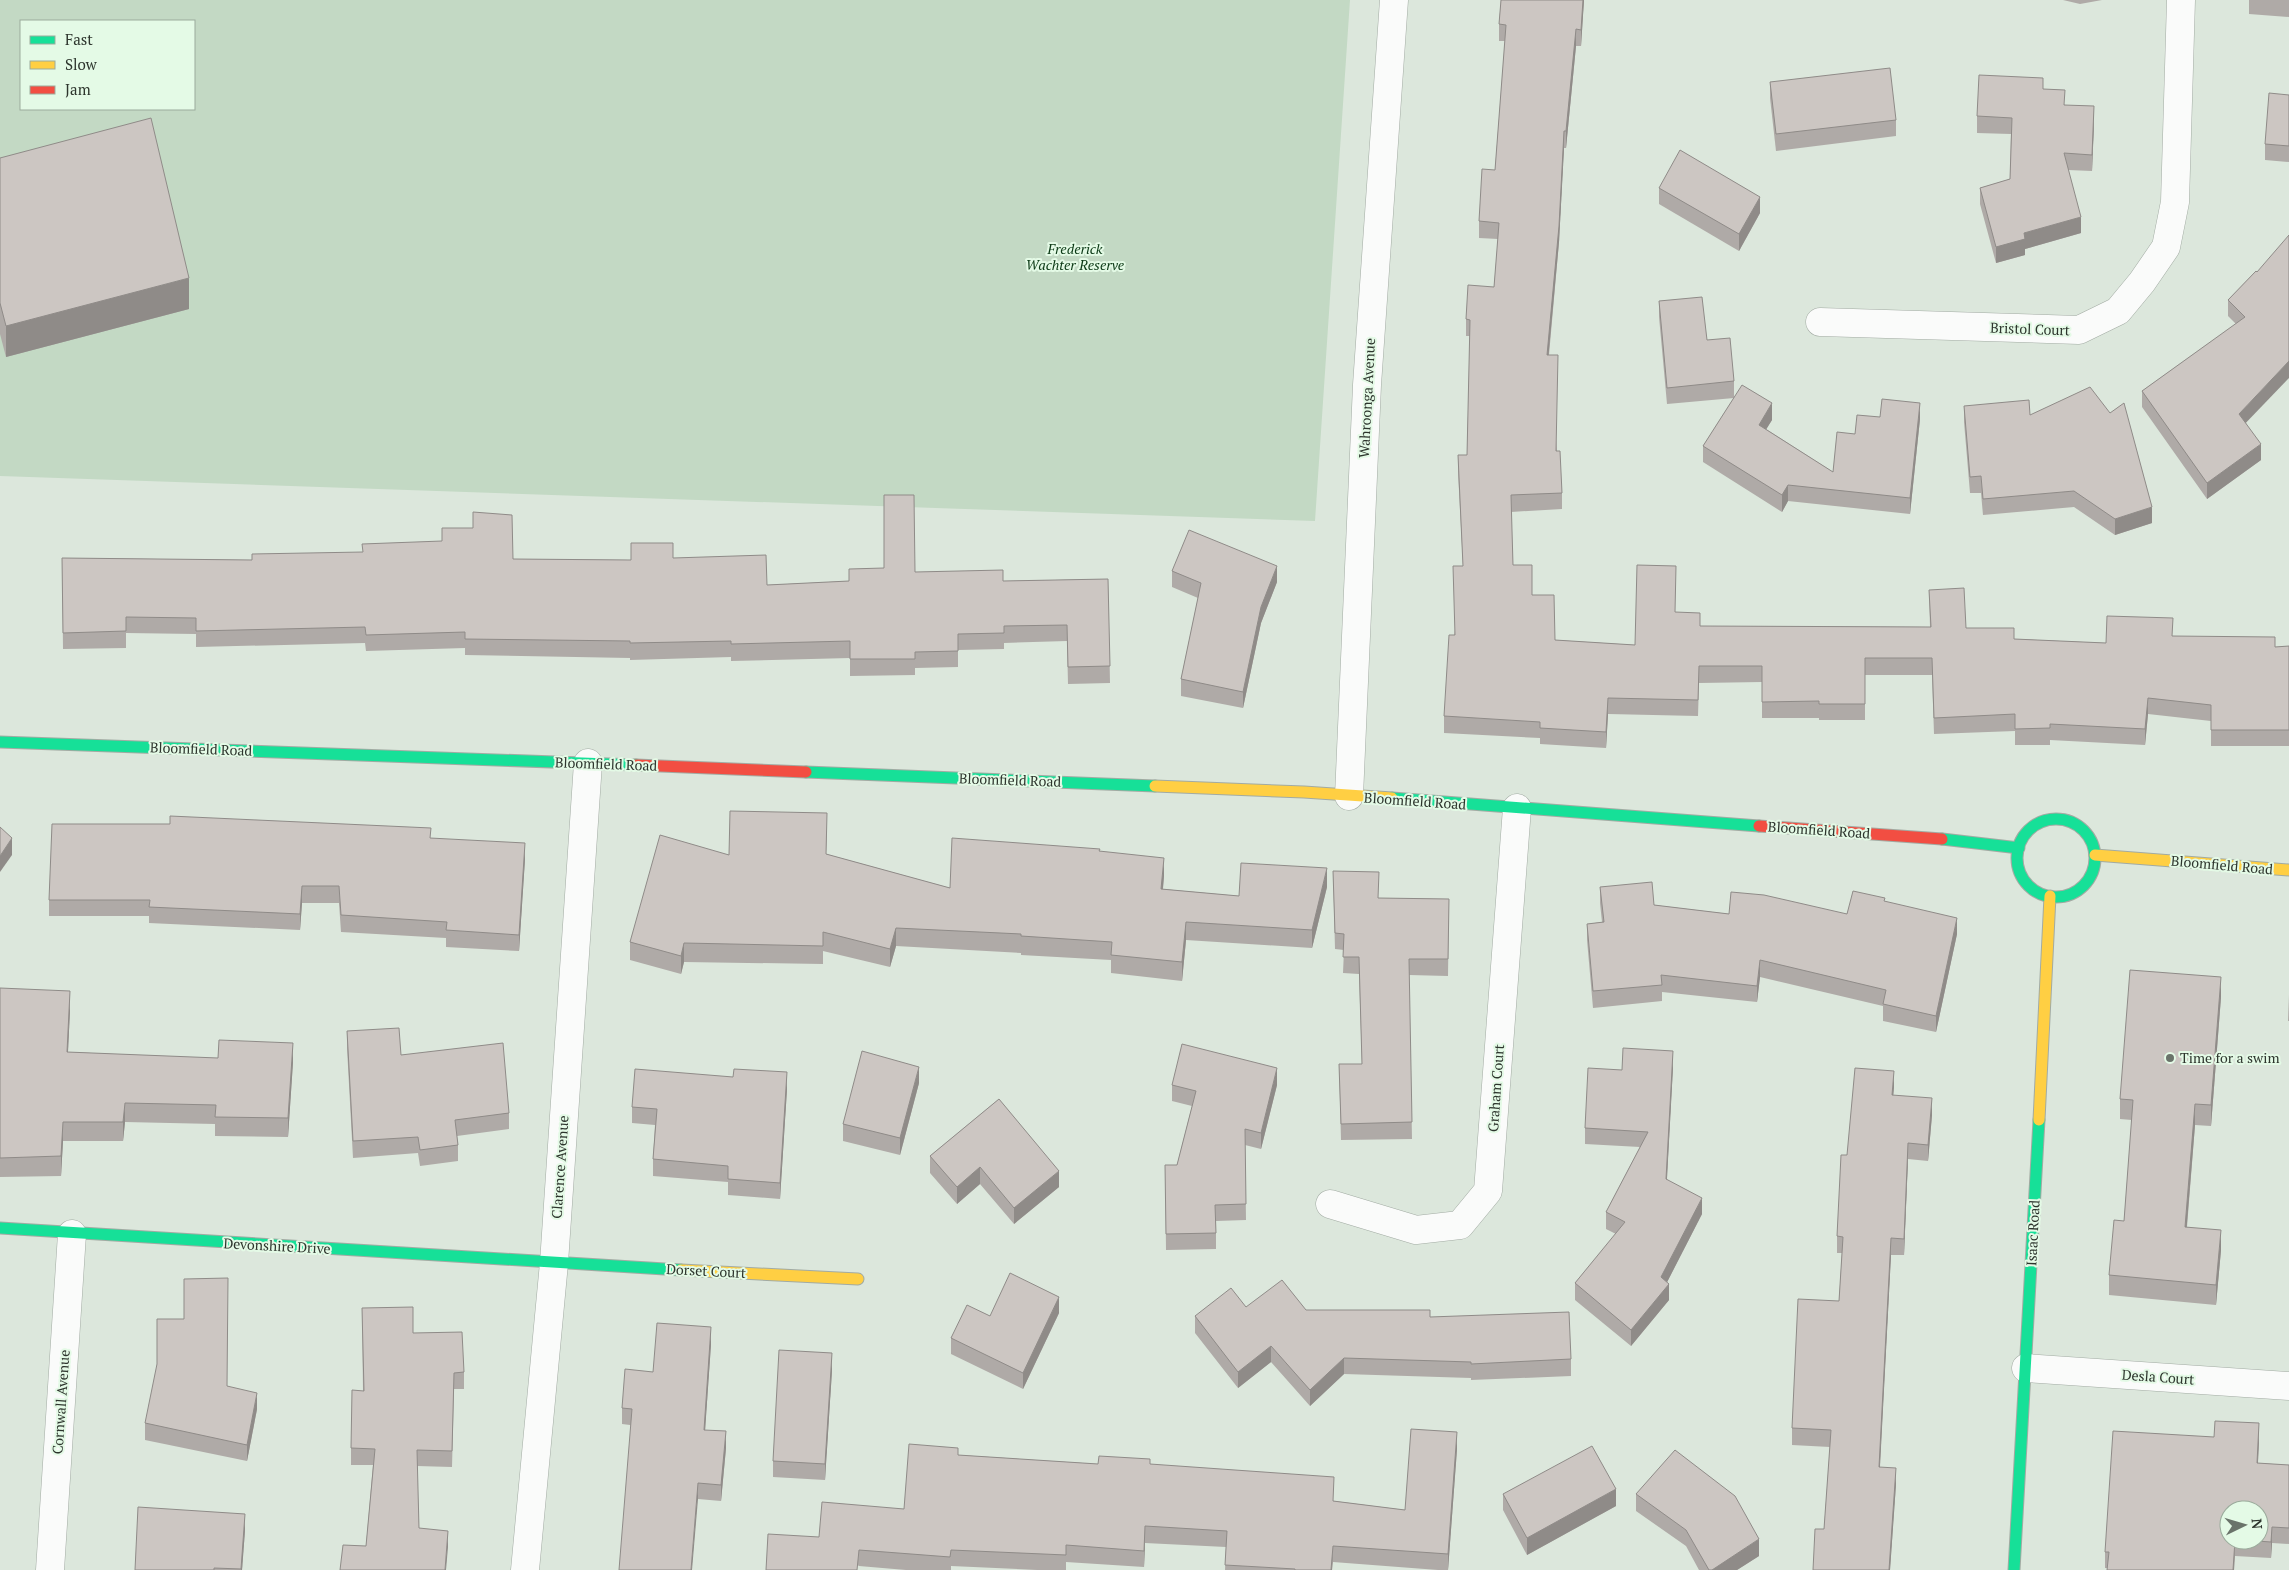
<svg xmlns="http://www.w3.org/2000/svg" width="2289" height="1570" font-family="'PT Serif',serif">
<style>
.green{fill:#c3d9c4;fill-rule:evenodd}
.lines{fill:none;stroke-linecap:round;stroke-linejoin:round}
.street-casing{stroke:#a2aba3;stroke-width:29}
.fast-casing{stroke:#a2aba3;stroke-width:13}
.slow-casing{stroke:#a2aba3;stroke-width:13}
.jam-casing{stroke:#a2aba3;stroke-width:13}
.street{stroke:#fafbfa;stroke-width:28}
.fast{stroke:#16e098;stroke-width:11}
.slow{stroke:#ffcf43;stroke-width:11}
.jam{stroke:#f24e42;stroke-width:11}
.wall{fill:#afaaa7;fill-rule:evenodd}
.shaded-wall{fill:#8f8b88}
.building{fill:#ccc6c2;stroke:#8f8b88}
.poi-dot{fill:#6a736a;stroke:#e4fae6;stroke-width:2}
.labels{text-anchor:middle;stroke-width:4;stroke-linejoin:round;paint-order:stroke}
.park-label{font-size:14px;font-style:italic;fill:#0b3915;stroke:#e4fae6}
.street-label{font-size:14px;fill:#2d352d;stroke:#e4fae6}
.poi-label{font-size:14px;fill:#2d352d;stroke:#e4fae6;text-anchor:start}
</style>
<rect width="100%" height="100%" fill="#dce7dc"/>
<path class="green" d="M0,0H1350L1315,521L0,476ZM21,21H194V109H21Z"/>
<g class="lines">
<defs>
<g id="street">
<polyline points="1820,322 2079,330 2118,311 2142,282 2166,247 2175,202 2181,0"/>
<polyline points="1349,796 1367,385 1394,0"/>
<polyline points="1330,1204 1416,1230 1460,1225 1488,1191 1517,808"/>
<polyline points="2026,1368 2289,1386"/>
<polyline points="50,1570 72,1234"/>
<polyline points="525,1570 554,1263 588,763"/>
</g>
<g id="fast">
<polyline points="0,742 636,765"/>
<polyline points="806,772 1155,786"/>
<polyline points="1392,798 1759,826"/>
<circle cx="2056" cy="858" r="39"/>
<polyline points="1942,839 2019,848"/>
<polyline points="0,1228 681,1270"/>
<polyline points="2014,1570 2039,1120"/>
</g>
<g id="slow">
<polyline points="1155,786 1304,792 1392,798"/>
<polyline points="2095,855 2289,870"/>
<polyline points="2039,1120 2050,896"/>
<polyline points="681,1270 858,1279"/>
</g>
<g id="jam">
<polyline points="636,765 806,772"/>
<polyline points="1759,826 1942,839"/>
</g>
</defs>
<use href="#street" class="street-casing"/>
<use href="#fast" class="fast-casing"/>
<use href="#slow" class="slow-casing"/>
<use href="#jam" class="jam-casing"/>
<use href="#street" class="street"/>
<use href="#fast" class="fast"/>
<use href="#slow" class="slow"/>
<use href="#jam" class="jam"/>
</g>
<g class="wall">
<polygon points="1501,0 1584,0 1581,46 1576,46 1566,148 1564,148 1559,242 1549,355 1557,451 1562,493 1562,509 1511,512 1513,565 1532,595 1555,640 1635,645 1676,612 1700,626 1930,627 1929,590 1966,628 2014,639 2106,643 2173,636 2275,647 2289,646 2289,746 2211,746 2211,721 2148,714 2145,745 2050,740 2050,745 2015,745 2015,731 1934,734 1932,675 1865,675 1865,720 1819,720 1819,718 1762,718 1762,682 1699,683 1698,716 1608,714 1606,748 1540,744 1540,738 1444,733 1444,716 1463,566 1458,472 1458,455 1467,455 1470,336 1466,336 1466,319 1494,287 1498,239 1479,238 1479,221 1495,170 1505,41 1499,41 1499,24"/>
<polygon points="2063,0 2102,0 2080,4"/>
<polygon points="2249,0 2289,0 2289,17 2249,14"/>
<polygon points="1770,82 1896,120 1896,136 1776,151 1770,98"/>
<polygon points="2043,89 2065,105 2094,123 2092,171 2068,170 2081,233 2025,249 2025,255 1996,263 1980,204 1980,188 2010,179 2011,134 1977,133 1977,116"/>
<polygon points="2289,95 2289,162 2265,160 2265,144"/>
<polygon points="0,158 189,309 6,357 0,334"/>
<polygon points="1659,188 1760,213 1739,251 1659,204"/>
<polygon points="2256,271 2246,423 2261,460 2207,499 2142,407 2142,391 2236,324 2228,316 2228,300"/>
<polygon points="1659,301 1707,340 1734,381 1734,397 1772,420 1766,429 1833,472 1855,434 1880,417 1920,419 1910,514 1788,501 1782,512 1703,462 1703,446 1734,398 1667,404 1659,317"/>
<polygon points="1964,406 2030,415 2152,523 2115,535 2074,507 1983,515 1981,493 1970,493 1964,422"/>
<polygon points="62,558 252,560 513,559 631,560 673,558 767,585 849,581 915,572 1003,581 1108,579 1110,683 1068,684 1067,641 1004,643 1004,649 958,650 958,667 915,668 915,675 850,676 850,658 731,661 731,657 630,660 630,658 465,655 465,648 366,651 365,643 196,647 196,634 126,633 126,648 63,649"/>
<polygon points="1172,571 1277,582 1261,623 1243,708 1181,696 1181,679 1198,598 1172,587"/>
<polygon points="827,831 826,854 950,888 1100,851 1164,876 1163,889 1239,896 1327,887 1312,948 1186,940 1182,981 1111,973 1111,960 1021,955 1021,953 896,946 890,967 823,951 823,964 684,962 681,974 630,960 630,942 729,855"/>
<polygon points="431,838 525,859 519,951 446,947 446,938 341,932 339,903 302,903 300,930 149,923 149,916 49,916 49,900"/>
<polygon points="1333,871 1378,898 1449,899 1448,976 1409,975 1412,1139 1341,1140 1339,1064 1362,1064 1359,974 1343,973 1344,950 1335,949"/>
<polygon points="1600,887 1654,905 1729,914 1847,914 1885,902 1957,934 1936,1032 1883,1021 1883,1006 1760,977 1757,1002 1662,992 1662,1001 1593,1008 1587,940 1587,924 1602,922 1600,903"/>
<polygon points="0,988 70,1010 68,1052 293,1062 288,1137 215,1136 215,1124 125,1122 123,1141 63,1141 61,1176 0,1177"/>
<polygon points="2289,995 2289,1021 2288,1021"/>
<polygon points="2221,997 2211,1126 2195,1125 2187,1227 2221,1250 2216,1305 2109,1295 2109,1275 2124,1221 2132,1120 2120,1119 2120,1099"/>
<polygon points="347,1031 401,1055 509,1113 509,1129 457,1136 458,1145 458,1161 420,1166 418,1153 353,1158 347,1048"/>
<polygon points="1673,1067 1667,1179 1702,1214 1667,1282 1669,1300 1631,1346 1575,1300 1575,1283 1616,1234 1606,1229 1606,1212 1640,1147 1585,1144 1585,1128 1622,1070"/>
<polygon points="919,1083 900,1155 843,1141 843,1124"/>
<polygon points="1172,1085 1277,1085 1261,1149 1245,1145 1246,1220 1216,1221 1216,1249 1166,1250 1165,1165 1177,1165 1192,1106 1172,1101"/>
<polygon points="1894,1087 1893,1095 1932,1115 1928,1161 1908,1159 1904,1255 1891,1255 1880,1467 1896,1484 1890,1570 1813,1570 1824,1529 1830,1447 1792,1445 1792,1428 1839,1301 1842,1253 1837,1253 1837,1236 1847,1155"/>
<polygon points="787,1089 780,1199 728,1195 728,1182 653,1176 653,1159 655,1125 632,1123 632,1107"/>
<polygon points="999,1099 1059,1187 1014,1224 980,1184 957,1204 930,1173 930,1156"/>
<polygon points="1246,1307 1430,1317 1571,1359 1571,1376 1471,1380 1471,1378 1344,1374 1310,1406 1271,1362 1238,1388 1195,1333 1195,1316"/>
<polygon points="362,1308 413,1333 464,1372 464,1389 454,1389 452,1467 417,1466 419,1528 448,1547 366,1546 373,1465 351,1465 351,1448 363,1391"/>
<polygon points="1059,1313 1023,1389 951,1354 951,1338 990,1316"/>
<polygon points="711,1344 705,1430 726,1448 721,1501 698,1499 630,1425 622,1424 622,1408 653,1372"/>
<polygon points="832,1370 825,1480 773,1477 773,1461"/>
<polygon points="227,1386 257,1409 247,1461 145,1440 145,1423"/>
<path d="M2214,1437L2259,1440L2258,1463L2289,1465V1544L2272,1543L2271,1558L2235,1556L2234,1570H2107L2108,1568H2105V1552ZM2229,1510L2259,1540H2229Z"/>
<polygon points="1457,1449 1448,1570 1438,1570 1333,1562 1332,1570 1225,1570 1226,1547 1145,1543 1144,1567 1066,1562 1066,1570 1037,1570 951,1566 951,1570 906,1570 859,1566 819,1537 904,1509 958,1455 1098,1464 1150,1464 1334,1501 1405,1510"/>
<polygon points="1503,1494 1616,1506 1527,1555 1503,1510"/>
<polygon points="1636,1494 1759,1556 1737,1570 1699,1570 1686,1546 1636,1511"/>
<polygon points="245,1530 242,1570 135,1570"/>
</g>
<g class="shaded-wall">
<polygon points="1583,0 1584,0 1581,46 1581,30"/>
<polygon points="1576,29 1576,46 1566,148 1566,131"/>
<polygon points="2094,106 2094,123 2092,171 2092,155"/>
<polygon points="1564,131 1564,148 1559,242 1547,371 1547,355"/>
<polygon points="1760,197 1760,213 1739,251 1739,234"/>
<polygon points="2081,217 2081,233 2025,249 2025,255 1996,263 1996,247 2024,233"/>
<polygon points="189,278 189,309 6,357 6,326"/>
<polygon points="2289,361 2289,378 2239,430 2239,414"/>
<polygon points="1772,403 1772,420 1759,441 1759,425"/>
<polygon points="1920,403 1920,419 1910,514 1910,498"/>
<polygon points="2261,444 2261,460 2207,499 2207,483"/>
<polygon points="1788,485 1788,501 1782,512 1782,495"/>
<polygon points="2152,507 2152,523 2115,535 2115,519"/>
<polygon points="1277,566 1277,582 1261,623 1243,708 1243,692 1261,607"/>
<polygon points="1608,698 1608,714 1606,748 1606,732"/>
<polygon points="2148,698 2148,714 2145,745 2145,729"/>
<polygon points="12,838 12,855 0,872 0,856"/>
<polygon points="525,843 525,859 519,951 519,935"/>
<polygon points="1164,858 1164,876 1161,907 1161,889"/>
<polygon points="1327,868 1327,887 1312,948 1312,930"/>
<polygon points="302,886 302,903 300,930 300,914"/>
<polygon points="1957,918 1957,934 1936,1032 1936,1016"/>
<polygon points="1186,922 1186,940 1182,981 1182,962"/>
<polygon points="896,928 896,946 890,967 890,949"/>
<polygon points="684,943 684,962 681,974 681,956"/>
<polygon points="1760,960 1760,977 1757,1002 1757,986"/>
<polygon points="2221,977 2221,997 2211,1126 2211,1105"/>
<polygon points="70,991 70,1010 67,1071 67,1052"/>
<polygon points="293,1043 293,1062 288,1137 288,1118"/>
<polygon points="1673,1051 1673,1067 1666,1195 1666,1179"/>
<polygon points="919,1067 919,1083 900,1155 900,1138"/>
<polygon points="1277,1068 1277,1085 1261,1149 1261,1133"/>
<polygon points="1894,1071 1894,1087 1892,1111 1892,1095"/>
<polygon points="787,1072 787,1089 780,1199 780,1183"/>
<polygon points="1932,1098 1932,1115 1928,1161 1928,1145"/>
<polygon points="125,1103 125,1122 123,1141 123,1122"/>
<polygon points="2195,1104 2195,1125 2185,1247 2185,1227"/>
<polygon points="63,1122 63,1141 61,1176 61,1156"/>
<polygon points="1908,1143 1908,1159 1904,1255 1904,1239"/>
<polygon points="980,1167 980,1184 957,1204 957,1187"/>
<polygon points="1059,1171 1059,1187 1014,1224 1014,1208"/>
<polygon points="1702,1198 1702,1214 1661,1294 1661,1277"/>
<polygon points="2221,1230 2221,1250 2216,1305 2216,1285"/>
<polygon points="1891,1238 1891,1255 1879,1483 1879,1467"/>
<polygon points="1669,1284 1669,1300 1631,1346 1631,1330"/>
<polygon points="1059,1297 1059,1313 1023,1389 1023,1373"/>
<polygon points="711,1327 711,1344 704,1446 704,1430"/>
<polygon points="1271,1346 1271,1362 1238,1388 1238,1372"/>
<polygon points="832,1353 832,1370 825,1480 825,1464"/>
<polygon points="1344,1358 1344,1374 1310,1406 1310,1390"/>
<polygon points="257,1393 257,1409 247,1461 247,1445"/>
<polygon points="2259,1423 2259,1440 2257,1480 2257,1463"/>
<polygon points="726,1431 726,1448 721,1501 721,1485"/>
<polygon points="1457,1432 1457,1449 1448,1570 1448,1554"/>
<polygon points="1896,1468 1896,1484 1890,1570 1889,1570"/>
<polygon points="698,1483 698,1499 692,1570 691,1570"/>
<polygon points="1616,1489 1616,1506 1527,1555 1527,1538"/>
<polygon points="245,1514 245,1530 242,1570 241,1570"/>
<polygon points="1145,1526 1145,1543 1144,1567 1144,1551"/>
<polygon points="2272,1527 2272,1543 2271,1558 2271,1542"/>
<polygon points="448,1531 448,1547 446,1570 445,1570"/>
<polygon points="1759,1539 1759,1556 1737,1570 1712,1570"/>
<polygon points="2235,1540 2234,1570 2233,1570"/>
<polygon points="1333,1546 1332,1570 1331,1570"/>
</g>
<g class="building">
<polygon points="1501,0 1583,0 1581,30 1576,29 1566,131 1564,131 1559,226 1547,355 1558,355 1556,451 1560,451 1562,493 1511,495 1513,565 1532,565 1532,595 1554,595 1555,640 1635,645 1637,565 1676,566 1675,612 1700,613 1700,626 1931,627 1929,590 1964,588 1966,628 2014,628 2014,639 2106,643 2107,616 2173,618 2172,636 2275,637 2275,647 2289,646 2289,730 2211,730 2211,705 2148,698 2145,729 2050,724 2050,728 2015,729 2015,714 1934,718 1932,658 1865,658 1865,704 1819,704 1819,701 1762,702 1762,666 1699,666 1698,700 1608,698 1606,732 1540,728 1540,722 1444,716 1449,635 1455,635 1453,566 1463,566 1458,455 1467,455 1470,320 1466,319 1468,285 1494,287 1499,223 1479,221 1482,169 1495,170 1506,25 1499,24"/>
<polygon points="1890,68 1896,120 1776,134 1770,82"/>
<polygon points="1979,75 2043,78 2043,89 2065,90 2064,105 2094,106 2092,155 2064,153 2081,217 2024,233 2025,239 1996,247 1980,188 2010,179 2012,118 1977,116"/>
<polygon points="2269,93 2289,95 2289,146 2265,144"/>
<polygon points="151,118 189,278 6,326 0,303 0,158"/>
<polygon points="1680,150 1760,197 1739,234 1659,188"/>
<polygon points="2289,235 2289,361 2239,414 2261,444 2207,483 2142,391 2245,317 2228,300 2256,271 2257,272"/>
<polygon points="1702,297 1707,340 1730,338 1734,381 1667,388 1659,301"/>
<polygon points="1742,385 1772,403 1759,425 1833,472 1837,432 1855,434 1857,415 1880,417 1882,399 1920,403 1910,498 1788,485 1782,495 1703,446"/>
<polygon points="2090,387 2110,413 2124,403 2152,507 2115,519 2074,491 1983,499 1981,476 1970,477 1964,406 2029,400 2030,415"/>
<polygon points="884,495 914,495 915,572 1003,570 1003,581 1108,579 1110,666 1068,667 1067,625 1004,626 1004,633 958,634 958,651 915,652 915,659 850,659 850,641 731,644 731,641 630,643 630,641 465,639 465,632 366,635 365,627 196,631 196,618 126,617 126,631 63,633 62,558 252,560 252,554 363,552 362,544 442,541 442,528 473,528 473,512 512,515 513,559 631,560 631,543 673,543 673,558 766,555 767,585 849,581 849,569 884,568"/>
<polygon points="1189,530 1277,566 1261,607 1243,692 1181,679 1201,583 1172,571"/>
<polygon points="730,811 827,813 826,854 950,888 952,838 1100,849 1099,851 1164,858 1161,889 1239,896 1241,863 1327,868 1312,930 1186,922 1182,962 1111,955 1112,942 1021,936 1021,934 896,928 890,949 823,932 823,946 684,943 681,956 630,942 660,835 729,855"/>
<polygon points="170,816 431,828 430,838 525,843 519,935 446,930 447,922 341,915 339,886 302,886 300,914 149,907 150,900 49,900 52,824 170,824"/>
<polygon points="0,827 12,838 0,856"/>
<polygon points="1333,871 1379,872 1378,898 1449,899 1448,959 1409,959 1412,1122 1341,1124 1339,1064 1362,1064 1359,957 1343,957 1344,934 1335,933"/>
<polygon points="1652,882 1654,905 1729,914 1731,892 1764,895 1847,914 1853,891 1885,898 1884,901 1957,918 1936,1016 1883,1004 1886,990 1760,960 1757,986 1661,975 1662,985 1593,991 1587,924 1604,922 1600,887"/>
<polygon points="2130,970 2221,977 2211,1105 2195,1104 2185,1227 2221,1230 2216,1285 2109,1275 2114,1220 2124,1221 2133,1100 2120,1099"/>
<polygon points="0,988 70,991 67,1052 218,1058 219,1040 293,1043 288,1118 215,1117 216,1105 125,1103 123,1122 63,1122 61,1156 0,1158"/>
<polygon points="399,1028 401,1055 503,1043 509,1113 455,1120 458,1145 420,1150 418,1137 353,1141 347,1031"/>
<polygon points="1182,1044 1277,1068 1261,1133 1245,1129 1246,1204 1215,1205 1216,1233 1166,1234 1165,1165 1177,1165 1196,1091 1172,1085"/>
<polygon points="1623,1048 1673,1051 1666,1179 1702,1198 1661,1277 1669,1284 1631,1330 1575,1283 1625,1222 1606,1212 1648,1132 1585,1128 1588,1068 1622,1070"/>
<polygon points="862,1051 919,1067 900,1138 843,1124"/>
<polygon points="1855,1068 1894,1071 1892,1095 1932,1098 1928,1145 1908,1143 1904,1239 1891,1238 1879,1467 1896,1468 1889,1570 1813,1570 1815,1529 1824,1529 1831,1430 1792,1428 1798,1299 1839,1301 1843,1237 1837,1236 1841,1155 1847,1155"/>
<polygon points="635,1069 733,1077 734,1069 787,1072 780,1183 728,1179 728,1166 653,1159 657,1109 632,1107"/>
<polygon points="999,1099 1059,1171 1014,1208 980,1167 957,1187 930,1156"/>
<polygon points="1010,1273 1059,1297 1023,1373 951,1338 967,1305 990,1316"/>
<polygon points="228,1278 227,1386 257,1393 247,1445 145,1423 157,1364 157,1319 184,1319 184,1279"/>
<polygon points="1282,1280 1306,1310 1430,1310 1430,1317 1569,1312 1571,1359 1471,1364 1471,1362 1344,1358 1310,1390 1271,1346 1238,1372 1195,1316 1231,1288 1246,1307"/>
<polygon points="413,1307 413,1333 462,1332 464,1372 454,1373 452,1451 417,1450 419,1528 448,1531 445,1570 340,1570 343,1545 366,1546 375,1449 351,1448 352,1390 364,1391 362,1308"/>
<polygon points="657,1323 711,1327 704,1430 726,1431 721,1485 698,1483 691,1570 619,1570 632,1409 622,1408 625,1369 653,1372"/>
<polygon points="779,1350 832,1353 825,1464 773,1461"/>
<polygon points="2215,1421 2259,1423 2257,1463 2289,1465 2289,1528 2272,1527 2271,1542 2243,1540 2259,1540 2259,1510 2229,1510 2229,1540 2235,1540 2233,1570 2107,1570 2109,1552 2105,1552 2113,1431 2214,1437"/>
<polygon points="1411,1429 1457,1432 1448,1554 1333,1546 1331,1570 1295,1570 1295,1569 1225,1565 1227,1531 1145,1526 1144,1551 1066,1545 1066,1555 951,1550 950,1557 859,1550 857,1570 766,1570 768,1534 819,1537 822,1502 904,1509 909,1444 958,1448 958,1455 1098,1464 1099,1456 1150,1459 1150,1464 1334,1477 1333,1501 1405,1510"/>
<polygon points="1592,1446 1616,1489 1527,1538 1503,1494"/>
<polygon points="1675,1450 1735,1496 1759,1539 1712,1570 1709,1570 1686,1530 1636,1494"/>
<polygon points="138,1507 245,1514 241,1569 214,1568 214,1570 135,1570"/>
</g>
<circle class="poi-dot" cx="2170" cy="1058" r="5"/>
<g class="labels">
<g class="park-label">
<text x="1075" y="254">Frederick<tspan x="1075" dy="16">Wachter Reserve</tspan></text>
</g>
<g class="street-label">
<text transform="translate(2030 329) rotate(2)" y="5">Bristol Court</text>
<text transform="translate(1367 398) rotate(-87)" y="5">Wahroonga Avenue</text>
<text transform="translate(201 749) rotate(2)" y="5">Bloomfield Road</text>
<text transform="translate(606 764) rotate(2)" y="5">Bloomfield Road</text>
<text transform="translate(1010 780) rotate(2)" y="5">Bloomfield Road</text>
<text transform="translate(1415 801) rotate(4)" y="5">Bloomfield Road</text>
<text transform="translate(1819 830) rotate(4)" y="5">Bloomfield Road</text>
<text transform="translate(2222 865) rotate(5)" y="5">Bloomfield Road</text>
<text transform="translate(1496 1088) rotate(-86)" y="5">Graham Court</text>
<text transform="translate(560 1167) rotate(-86)" y="5">Clarence Avenue</text>
<text transform="translate(2033 1233) rotate(-87)" y="5">Isaac Road</text>
<text transform="translate(277 1246) rotate(3)" y="5">Devonshire Drive</text>
<text transform="translate(706 1271) rotate(3)" y="5">Dorset Court</text>
<text transform="translate(2158 1377) rotate(4)" y="5">Desla Court</text>
<text transform="translate(61 1402) rotate(-86)" y="5">Cornwall Avenue</text>
</g>
<g class="poi-label">
<text x="2180" y="1063">Time for a swim</text>
</g>
</g>
<rect x="20" y="20" width="175" height="90" fill="#e4fae6" stroke="#9bab9c"/>
<rect x="30" y="36" width="25" height="8" fill="#16e098" stroke="#9bab9c"/>
<text x="65" y="45" font-size="15" fill="#2d352d">Fast</text>
<rect x="30" y="61" width="25" height="8" fill="#ffcf43" stroke="#9bab9c"/>
<text x="65" y="70" font-size="15" fill="#2d352d">Slow</text>
<rect x="30" y="86" width="25" height="8" fill="#f24e42" stroke="#9bab9c"/>
<text x="65" y="95" font-size="15" fill="#2d352d">Jam</text>
<g transform="translate(2244 1525) rotate(85)"><circle r="24" fill="#e4fae6" stroke="#9bab9c"/>
<path d="M0-4L9 19L0 12L-9 19Z" fill="#6a736a"/>
<text y="-8" font-size="14" font-weight="bold" text-anchor="middle" fill="#2d352d">N</text>
</g>
</svg>
